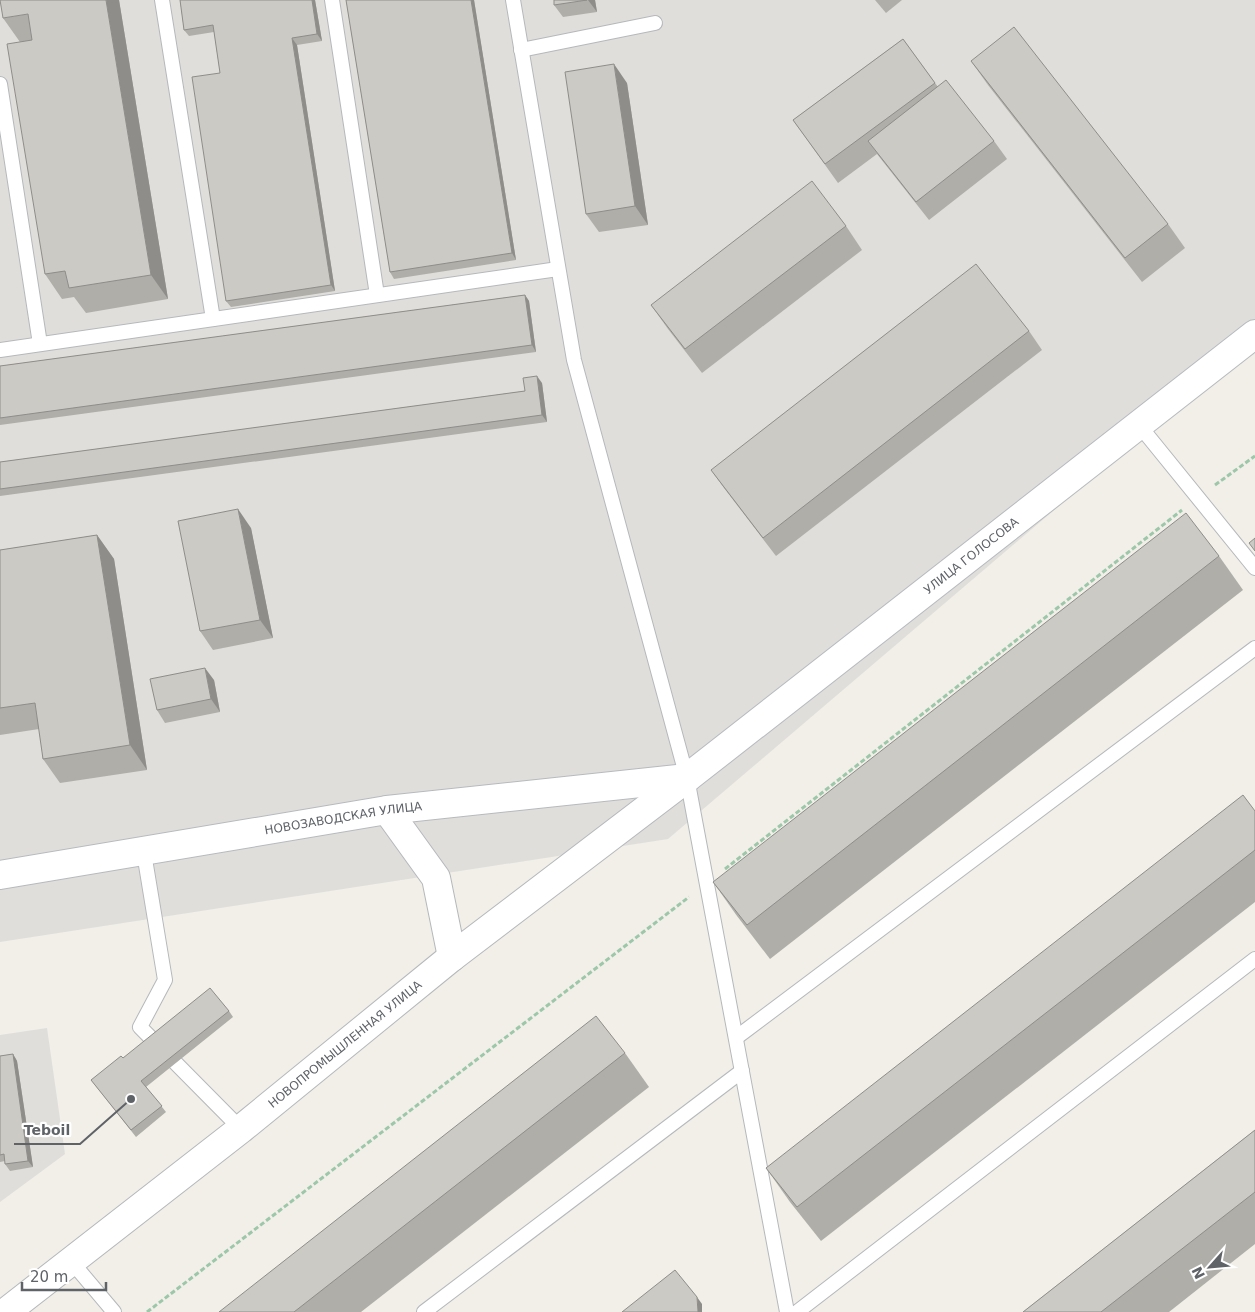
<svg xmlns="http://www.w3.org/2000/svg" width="1255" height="1312" font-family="'DejaVu Sans',sans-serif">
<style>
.industrial{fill:#e0deda}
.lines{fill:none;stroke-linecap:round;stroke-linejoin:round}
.service-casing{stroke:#b5b8bc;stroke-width:16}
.minor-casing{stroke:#b5b8bc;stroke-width:30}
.secondary-casing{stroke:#b6babf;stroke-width:30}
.path{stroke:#9cc7a9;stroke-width:3;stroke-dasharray:5 2.5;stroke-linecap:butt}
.service{stroke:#fff;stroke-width:14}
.minor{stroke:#fff;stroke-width:28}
.secondary{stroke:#fff;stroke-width:28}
.wall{fill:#afaea9}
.shaded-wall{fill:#8f8d8a}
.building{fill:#cccac5;stroke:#8f8d8a}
.labels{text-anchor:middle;stroke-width:4.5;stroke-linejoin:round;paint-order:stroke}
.street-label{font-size:12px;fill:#5f6368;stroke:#fff}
.leader{fill:none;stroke:#5f6368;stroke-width:2}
.callout-dot{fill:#5f6368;stroke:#fff;stroke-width:2}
.callout-label{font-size:14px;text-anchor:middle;font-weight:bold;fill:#5f6368;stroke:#fff;stroke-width:4.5;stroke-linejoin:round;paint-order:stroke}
</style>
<rect width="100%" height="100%" fill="#f1efe8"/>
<g class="industrial">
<polygon points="0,0 1255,0 1255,339 668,839 0,942"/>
<polygon points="47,1028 65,1154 0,1202 0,1035"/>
</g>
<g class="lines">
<defs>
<g id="service">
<polyline points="162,0 213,319"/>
<polyline points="332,0 377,295"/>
<polyline points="513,0 574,360 687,778 787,1312"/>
<polyline points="521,50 655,23"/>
<polyline points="0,84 40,344"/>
<polyline points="0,350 558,269"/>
<polyline points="1139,425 1255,568"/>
<polyline points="144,853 165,980 140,1027 241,1129"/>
<polyline points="737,1037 1255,648"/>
<polyline points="71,1261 114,1312"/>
<polyline points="424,1312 742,1071"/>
<polyline points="797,1312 1255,959"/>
</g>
<g id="minor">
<polyline points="387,810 436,878 452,957"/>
<path id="s1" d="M6,1312L241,1129L452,957L687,778"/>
</g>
<g id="secondary">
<path id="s2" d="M0,875L387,810L687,778L1255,334"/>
</g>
</defs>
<use href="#service" class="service-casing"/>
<use href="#minor" class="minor-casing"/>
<use href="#secondary" class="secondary-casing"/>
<g class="path">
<polyline points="1215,485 1255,456"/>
<polyline points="725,869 1182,510"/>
<polyline points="147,1312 689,897"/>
</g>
<use href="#service" class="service"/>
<use href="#minor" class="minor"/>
<use href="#secondary" class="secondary"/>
</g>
<g class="wall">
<polygon points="119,0 168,299 86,313 74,297 62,299 45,274 20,42 3,18"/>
<polygon points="180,0 315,0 322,41 297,45 335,291 231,307 226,301 220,73 214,32 189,36 184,30"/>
<polygon points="346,0 474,0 516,260 394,279 390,272"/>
<polygon points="554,0 595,0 597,12 563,17 554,5"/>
<polygon points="875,0 902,0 886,13"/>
<polygon points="903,39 938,87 994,141 1007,159 929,220 877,154 838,183 793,120"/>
<polygon points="971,61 1168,224 1185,248 1142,282 988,85"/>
<polygon points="627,83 648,225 599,232 586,214"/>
<polygon points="846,226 862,250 702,373 668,329 651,305"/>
<polygon points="525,295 529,301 536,352 0,425 0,366"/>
<polygon points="1029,331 1042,350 776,556 724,488 711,470"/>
<polygon points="542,383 547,422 0,496 0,462 525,391"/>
<polygon points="251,528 273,638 213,650 200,631"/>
<polygon points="97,535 114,559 147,770 60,783 43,759 39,729 0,735 0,550"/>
<polygon points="1219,556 1243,590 770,959 737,916 713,882"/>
<polygon points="214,680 220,712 165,723 157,710"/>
<polygon points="1255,811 1255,902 821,1241 790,1202 766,1168"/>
<polygon points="229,1011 233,1017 146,1087 166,1112 136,1137 91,1080 123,1058"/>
<polygon points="625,1053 649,1087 361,1312 219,1312"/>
<polygon points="13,1054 17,1061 33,1167 10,1171 5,1164 5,1161 0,1162 0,1056"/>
<polygon points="1255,1130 1255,1244 1169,1312 1023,1312"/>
</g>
<g class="shaded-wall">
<polygon points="106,0 119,0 168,299 151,275"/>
<polygon points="312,0 315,0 322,41 317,34"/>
<polygon points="471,0 474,0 516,260 512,253"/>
<polygon points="588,0 595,0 597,12"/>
<polygon points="292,38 297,45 335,291 331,285"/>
<polygon points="614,64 627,83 648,225 635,206"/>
<polygon points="525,295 529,301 536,352 532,345"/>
<polygon points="537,376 542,383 547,422 542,415"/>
<polygon points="238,509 251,528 273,638 260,620"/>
<polygon points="97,535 114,559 147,770 130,745"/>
<polygon points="205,668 214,680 220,712 211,699"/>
<polygon points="13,1054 17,1061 33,1167 28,1161"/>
<polygon points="697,1297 702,1304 702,1312 698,1312"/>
</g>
<g class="building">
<polygon points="0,0 106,0 151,275 69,288 65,271 45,274 7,44 32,40 28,14 3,18"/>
<polygon points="180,0 312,0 317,34 292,38 331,285 226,301 192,77 220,73 213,25 184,30"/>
<polygon points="346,0 471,0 512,253 390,272"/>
<polygon points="554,0 587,0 554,5"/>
<polygon points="1014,27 1168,224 1125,258 971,61"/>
<polygon points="903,39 935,83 825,164 793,120"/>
<polygon points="614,64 635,206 586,214 565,72"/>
<polygon points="946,80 994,141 916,202 868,141"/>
<polygon points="812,181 846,226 685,349 651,305"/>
<polygon points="976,264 1029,331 763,538 711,470"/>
<polygon points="525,295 532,345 0,418 0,366"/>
<polygon points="537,376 542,415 0,489 0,462 525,391 523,378"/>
<polygon points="238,509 260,620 200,631 178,521"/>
<polygon points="1186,513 1219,556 747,925 713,882"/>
<polygon points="97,535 130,745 43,759 35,703 0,708 0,550"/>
<polygon points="1255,538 1255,551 1249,543"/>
<polygon points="205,668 211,699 157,710 150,679"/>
<polygon points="1243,795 1255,811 1255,850 797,1207 766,1168"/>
<polygon points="210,988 229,1011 141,1081 162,1106 131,1130 91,1080 121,1056 123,1058"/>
<polygon points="596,1016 625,1053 294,1312 219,1312"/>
<polygon points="13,1054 28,1161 5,1164 4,1154 0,1155 0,1056"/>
<polygon points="1255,1130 1255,1192 1101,1312 1023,1312"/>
<polygon points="675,1270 697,1297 698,1312 622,1312"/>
</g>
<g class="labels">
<g class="street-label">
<text dy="4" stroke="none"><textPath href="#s2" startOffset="1055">УЛИЦА ГОЛОСОВА</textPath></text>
<text dy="4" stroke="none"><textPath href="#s2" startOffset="348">НОВОЗАВОДСКАЯ УЛИЦА</textPath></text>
<text dy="4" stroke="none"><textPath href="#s1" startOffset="432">НОВОПРОМЫШЛЕННАЯ УЛИЦА</textPath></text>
</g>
</g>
<path class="leader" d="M131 1099L80 1144H14"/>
<circle class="callout-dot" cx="131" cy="1099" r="5"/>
<g class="callout-label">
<text x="47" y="1135">Teboil</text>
</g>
<g transform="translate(1210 1267) rotate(243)" stroke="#ffffff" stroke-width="4" paint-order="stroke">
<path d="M0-4L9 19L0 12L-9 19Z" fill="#5f6368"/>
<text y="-8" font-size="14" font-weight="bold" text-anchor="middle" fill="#5f6368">N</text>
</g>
<path d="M22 1282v8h84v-8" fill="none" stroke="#5f6368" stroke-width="2.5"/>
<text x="30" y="1282" font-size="15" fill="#5f6368" stroke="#ffffff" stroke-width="4" paint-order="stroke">20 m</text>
</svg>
